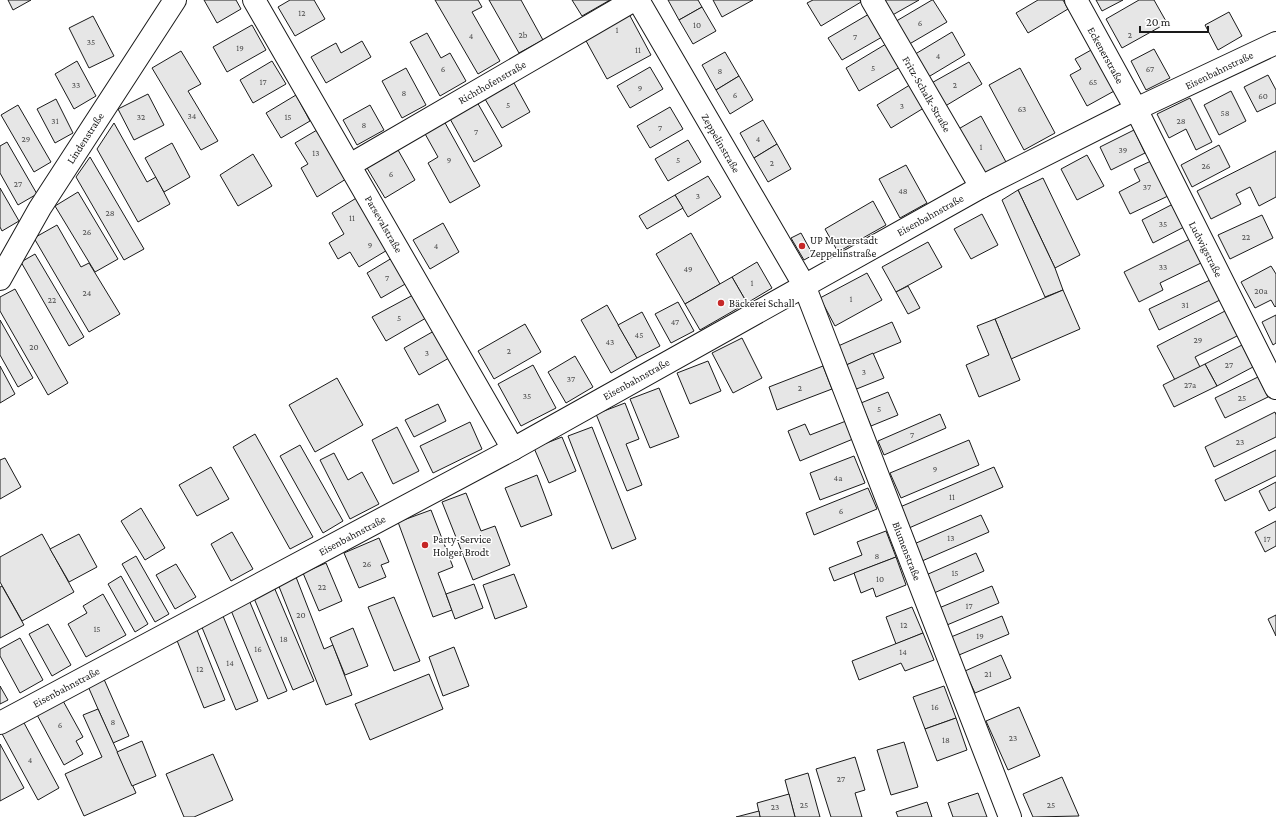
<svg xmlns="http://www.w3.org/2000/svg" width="1276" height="817" font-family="'Crimson Pro',serif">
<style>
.building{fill:#e6e6e6;stroke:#1a1a1a}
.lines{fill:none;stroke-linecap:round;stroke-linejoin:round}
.minor-casing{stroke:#1a1a1a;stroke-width:24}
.minor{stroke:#fff;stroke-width:22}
.poi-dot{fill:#c62828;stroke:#fff;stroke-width:1.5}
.labels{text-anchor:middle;stroke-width:3;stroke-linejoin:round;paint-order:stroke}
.number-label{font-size:9px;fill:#4d4d4d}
.street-label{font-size:11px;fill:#1a1a1a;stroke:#fff}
.poi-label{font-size:11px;fill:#1a1a1a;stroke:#fff;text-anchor:start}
</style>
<rect width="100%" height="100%" fill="#fff"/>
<g class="building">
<polygon points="8,0 31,0 13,10"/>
<polygon points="204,0 236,0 241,9 217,23"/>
<polygon points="290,0 314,0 325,19 295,36 278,7"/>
<polygon points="435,0 478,0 482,7 472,12 500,61 478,74"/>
<polygon points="489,0 521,0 543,40 519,53"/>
<polygon points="572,0 610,0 582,16"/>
<polygon points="668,0 698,0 702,7 679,20"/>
<polygon points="713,0 753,0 722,17"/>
<polygon points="813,0 860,0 861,2 821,26 807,3"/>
<polygon points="879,0 919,0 889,17"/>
<polygon points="932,0 933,0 947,22 906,46 893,23"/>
<polygon points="1038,0 1063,0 1068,9 1028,33 1016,13"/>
<polygon points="1096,0 1123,0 1102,11"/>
<polygon points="1139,0 1154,0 1167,23 1122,48 1106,19"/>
<polygon points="702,7 716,31 693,44 679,20"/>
<polygon points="1229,12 1242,36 1218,50 1205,25"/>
<polygon points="629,14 651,55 607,79 585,39"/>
<polygon points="869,14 882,37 842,60 828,38"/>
<polygon points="93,16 114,56 89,68 69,28"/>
<polygon points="252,25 266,50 227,72 213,47"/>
<polygon points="952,32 965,55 925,79 912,56"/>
<polygon points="427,33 441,58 450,53 466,81 440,96 410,42"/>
<polygon points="362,41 371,57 326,83 311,57 336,43 341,53"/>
<polygon points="886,44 900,67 859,91 846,68"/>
<polygon points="1093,49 1116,90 1087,106 1070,75 1081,69 1075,59"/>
<polygon points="1154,49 1170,78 1146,90 1131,61"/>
<polygon points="181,51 201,84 188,91 218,141 201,150 152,68"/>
<polygon points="725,52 739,76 716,90 702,65"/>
<polygon points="77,61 96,96 74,109 55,74"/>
<polygon points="272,61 286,84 253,103 240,80"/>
<polygon points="969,62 982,84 942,108 928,85"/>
<polygon points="650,67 663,89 630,108 617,86"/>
<polygon points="406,68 426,105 402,118 382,81"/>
<polygon points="1020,68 1055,133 1024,150 989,85"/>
<polygon points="1268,75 1276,90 1276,103 1257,112 1244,87"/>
<polygon points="739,76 753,100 730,114 716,90"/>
<polygon points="514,83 530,112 502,128 485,99"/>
<polygon points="913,83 927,106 891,128 877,105"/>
<polygon points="1231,91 1246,121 1219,135 1204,105"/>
<polygon points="148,94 164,125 134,140 118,109"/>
<polygon points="296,95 310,121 281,138 266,113"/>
<polygon points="1190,98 1212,142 1196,150 1186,129 1169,138 1157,114"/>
<polygon points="56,99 73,133 55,143 37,109"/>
<polygon points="477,102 502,146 474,162 449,117"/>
<polygon points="18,105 51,162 34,172 1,115"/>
<polygon points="370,105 384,130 357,145 343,120"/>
<polygon points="670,107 683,129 650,148 637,126"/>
<polygon points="981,116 1006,162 980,177 955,131"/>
<polygon points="763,120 777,144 754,158 740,133"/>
<polygon points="444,121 480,186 450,203 428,163 438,157 424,132"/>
<polygon points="114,123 147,182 156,177 170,204 138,222 97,149"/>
<polygon points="317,130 346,179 317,197 301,168 308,164 295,143"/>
<polygon points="1134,130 1145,153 1111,170 1100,147"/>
<polygon points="688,140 701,162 668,181 655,159"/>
<polygon points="7,142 37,194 18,205 0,173 0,146"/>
<polygon points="172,143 190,177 164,192 145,158"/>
<polygon points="777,144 791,169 768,182 754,158"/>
<polygon points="1219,145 1230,167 1192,187 1181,165"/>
<polygon points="398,150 415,180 385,198 367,168"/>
<polygon points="1276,151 1276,197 1259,206 1250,187 1236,194 1241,204 1211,219 1197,191"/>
<polygon points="253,154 272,186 238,206 220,175"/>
<polygon points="1087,155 1104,186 1077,200 1061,169"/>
<polygon points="90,157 144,249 124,260 76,177"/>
<polygon points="1151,161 1168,196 1130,214 1119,192 1140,181 1134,169"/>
<polygon points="906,165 927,203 900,218 879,179"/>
<polygon points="708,176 721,197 688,217 675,195"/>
<polygon points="1043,178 1080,255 1055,268 1018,190"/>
<polygon points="0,188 19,221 2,231 0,227"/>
<polygon points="1018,190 1055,268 1063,290 1045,297 1002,200"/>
<polygon points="78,192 118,259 95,272 55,206"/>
<polygon points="675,195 683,208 647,229 639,216"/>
<polygon points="358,197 389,249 359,267 350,252 338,259 329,243 344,234 332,213"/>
<polygon points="873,201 886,225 838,252 825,229"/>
<polygon points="1173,204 1184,227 1153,243 1142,220"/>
<polygon points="982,214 998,245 971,259 954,229"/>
<polygon points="1262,215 1273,238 1230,259 1218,235"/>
<polygon points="443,223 459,252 430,269 413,240"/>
<polygon points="57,225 81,267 89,263 120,314 89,332 34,238"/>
<polygon points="691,233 720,284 685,304 656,254"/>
<polygon points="801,233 813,255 804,260 791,238"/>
<polygon points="1190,239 1201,263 1160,283 1163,290 1139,302 1124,272"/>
<polygon points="928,242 942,267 896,292 882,267"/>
<polygon points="35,254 84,337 69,346 21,262"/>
<polygon points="392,258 407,283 381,298 367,273"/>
<polygon points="757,262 772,288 747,303 732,277"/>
<polygon points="1271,266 1276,274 1276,306 1275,307 1271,300 1255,308 1241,282"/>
<polygon points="867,273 882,300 835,326 820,298"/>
<polygon points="732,277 747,303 700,330 685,304"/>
<polygon points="1210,280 1220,300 1159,330 1149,309"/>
<polygon points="908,286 920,308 908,314 896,292"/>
<polygon points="15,289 68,383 48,395 0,311 0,297"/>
<polygon points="1063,290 1080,329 1011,359 995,319"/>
<polygon points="413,295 426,318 386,341 372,317"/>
<polygon points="678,302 694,331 671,343 655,314"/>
<polygon points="607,305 637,358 611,373 581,320"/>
<polygon points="1227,310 1239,335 1195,357 1200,367 1175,380 1157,346"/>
<polygon points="642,312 660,346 637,358 618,325"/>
<polygon points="1276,315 1276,343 1273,345 1262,322"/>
<polygon points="995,319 1020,380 979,397 966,365 989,355 977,326"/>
<polygon points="0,320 33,378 18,387 0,355"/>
<polygon points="892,322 901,342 844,366 836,347"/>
<polygon points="525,324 541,352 494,379 478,351"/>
<polygon points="434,331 449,358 419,375 404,348"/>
<polygon points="742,338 762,378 733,393 712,353"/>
<polygon points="1242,345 1253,367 1217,386 1205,364"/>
<polygon points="873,353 884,378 854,390 844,366"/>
<polygon points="575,356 593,387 566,403 548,372"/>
<polygon points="708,361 721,391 690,404 677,373"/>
<polygon points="1205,364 1217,386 1174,407 1163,385"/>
<polygon points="533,365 556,408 521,426 498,384"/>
<polygon points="0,366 15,394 0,403"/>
<polygon points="823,366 832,389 777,410 769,387"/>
<polygon points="1258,377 1268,397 1225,418 1215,398"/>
<polygon points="337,378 363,425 315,452 289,405"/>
<polygon points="659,388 679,437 650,448 630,399"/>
<polygon points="888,392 898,415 871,426 861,403"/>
<polygon points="625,403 639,439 626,444 642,485 627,491 596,414"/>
<polygon points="438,404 446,421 414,437 405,420"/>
<polygon points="1275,412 1276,415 1276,437 1214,467 1205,447"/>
<polygon points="940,414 946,428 884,455 878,441"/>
<polygon points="846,421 853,439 800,461 788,431 805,424 810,435"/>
<polygon points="470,422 482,449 433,473 420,446"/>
<polygon points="397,427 419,471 393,484 372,440"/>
<polygon points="592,427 636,539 612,549 568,436"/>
<polygon points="255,434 313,537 290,549 233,447"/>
<polygon points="562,437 576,471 549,483 534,448"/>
<polygon points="969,440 979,465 901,498 890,473"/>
<polygon points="300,445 343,521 323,533 280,456"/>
<polygon points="1276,450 1276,476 1225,501 1215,480"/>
<polygon points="334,453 348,480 362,472 379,504 350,519 320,460"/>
<polygon points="854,456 865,483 820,500 810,473"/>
<polygon points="5,458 21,487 0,499 0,460"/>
<polygon points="211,467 229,499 197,516 179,485"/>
<polygon points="994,467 1003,487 909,528 900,507"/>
<polygon points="537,475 552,515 521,527 505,488"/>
<polygon points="1276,482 1276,507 1269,511 1259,491"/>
<polygon points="868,488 877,509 814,535 806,513"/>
<polygon points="466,493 481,531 495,526 510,565 473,580 442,502"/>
<polygon points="141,508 165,548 145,560 121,521"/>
<polygon points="431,510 453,567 438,573 452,610 433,617 398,522"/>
<polygon points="981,515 989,532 922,561 914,544"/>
<polygon points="1276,521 1276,546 1265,552 1255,532"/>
<polygon points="886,531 896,557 834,581 829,568 862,555 857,542"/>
<polygon points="232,532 253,569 231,581 211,544"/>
<polygon points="42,534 74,592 22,621 0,582 0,557"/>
<polygon points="79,534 97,567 69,582 50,549"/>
<polygon points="379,538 389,562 381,565 386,577 359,588 344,553"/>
<polygon points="976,553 984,571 934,593 926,575"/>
<polygon points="136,556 169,614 155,622 122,564"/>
<polygon points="896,557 906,585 876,597 873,588 861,593 854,573"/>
<polygon points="326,563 342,601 319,611 303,573"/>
<polygon points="176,564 196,597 175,609 156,575"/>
<polygon points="514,574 527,607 495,619 483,585"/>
<polygon points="121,576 148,624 135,632 108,584"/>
<polygon points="296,577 324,649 333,645 352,695 326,705 278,584"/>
<polygon points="474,584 483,608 455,619 446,594"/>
<polygon points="2,586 24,625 0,638 0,587"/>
<polygon points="992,586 999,603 947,625 939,608"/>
<polygon points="274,587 314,681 293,690 253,596"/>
<polygon points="103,594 126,635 86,657 68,624 87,613 83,606"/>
<polygon points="394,597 420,661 394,671 368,607"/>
<polygon points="249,600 287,691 268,699 230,608"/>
<polygon points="912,607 923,633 896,644 886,617"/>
<polygon points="1276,615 1276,636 1268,619"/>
<polygon points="223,616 258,701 236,710 201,625"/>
<polygon points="1002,616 1009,634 959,655 951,637"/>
<polygon points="48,624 71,665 52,676 29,634"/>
<polygon points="353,628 368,666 345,675 330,638"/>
<polygon points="197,630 225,700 204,708 176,638"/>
<polygon points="923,633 934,660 905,671 901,663 859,680 852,661"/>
<polygon points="20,638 43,680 20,693 0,656 0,649"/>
<polygon points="454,647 469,686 443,696 429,657"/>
<polygon points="1001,655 1011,678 975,693 965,671"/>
<polygon points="429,674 443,709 370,740 355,704"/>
<polygon points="103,677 129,736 113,743 87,684"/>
<polygon points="0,686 8,700 0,704"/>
<polygon points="944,686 956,718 925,729 913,697"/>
<polygon points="62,699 83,737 76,741 83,754 64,765 36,713"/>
<polygon points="1019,707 1040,756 1008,770 986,721"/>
<polygon points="98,709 136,793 84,816 65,774 102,757 83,715"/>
<polygon points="956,718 967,750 937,761 925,729"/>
<polygon points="23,721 59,788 38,800 1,732"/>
<polygon points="142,741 156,776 132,786 117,752"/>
<polygon points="904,742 918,787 891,795 877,750"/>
<polygon points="0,744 24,788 0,801"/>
<polygon points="213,754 233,800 194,817 184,817 166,774"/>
<polygon points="855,757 865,790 855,793 862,817 831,817 816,769"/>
<polygon points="808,773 820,817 795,817 785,780"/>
<polygon points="1062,777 1079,816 1033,817 1023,794"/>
<polygon points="978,793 987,817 953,817 948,803"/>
<polygon points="789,794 795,817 760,817 757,803"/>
<polygon points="927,802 932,817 898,817 896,812"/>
<polygon points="759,811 760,817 736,817"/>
</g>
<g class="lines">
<defs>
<g id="minor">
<polyline points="254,0 513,449"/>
<polyline points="638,0 804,285 1010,817"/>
<polyline points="872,0 981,187"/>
<polyline points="1076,0 1136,109 1276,388"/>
<polyline points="350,165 634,0"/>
<polyline points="0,279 40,208 175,0"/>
<polyline points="0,723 513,449 981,187 1136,109 1276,43"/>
</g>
</defs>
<use href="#minor" class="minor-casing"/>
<use href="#minor" class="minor"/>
</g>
<g class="poi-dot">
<circle cx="802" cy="246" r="4"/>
<circle cx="721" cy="303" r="4"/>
<circle cx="425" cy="545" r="4"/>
</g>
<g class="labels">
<g class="number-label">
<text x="302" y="16">12</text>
<text x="920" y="26">6</text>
<text x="697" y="28">10</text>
<text x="617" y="33">1</text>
<text x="523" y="38">2b</text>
<text x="1130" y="38">2</text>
<text x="471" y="39">4</text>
<text x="855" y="40">7</text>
<text x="91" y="45">35</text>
<text x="240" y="51">19</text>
<text x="638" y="53">11</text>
<text x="938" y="59">4</text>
<text x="873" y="71">5</text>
<text x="443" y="72">6</text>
<text x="1150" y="72">67</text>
<text x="720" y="74">8</text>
<text x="263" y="85">17</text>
<text x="1093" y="85">65</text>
<text x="76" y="88">33</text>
<text x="955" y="88">2</text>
<text x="640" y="91">9</text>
<text x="404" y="96">8</text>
<text x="735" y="98">6</text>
<text x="1263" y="99">60</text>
<text x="508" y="108">5</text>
<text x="902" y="109">3</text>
<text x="1022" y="112">63</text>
<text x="1225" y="116">58</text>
<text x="192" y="119">34</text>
<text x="141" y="120">32</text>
<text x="288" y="120">15</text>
<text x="55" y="124">31</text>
<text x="1181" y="124">28</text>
<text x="364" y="128">8</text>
<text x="660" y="131">7</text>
<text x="476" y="135">7</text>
<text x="26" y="142">29</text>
<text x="758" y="142">4</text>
<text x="981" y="150">1</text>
<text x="1123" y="153">39</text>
<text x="316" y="156">13</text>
<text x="449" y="163">9</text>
<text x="678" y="163">5</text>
<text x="772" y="166">2</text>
<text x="1206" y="169">26</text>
<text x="391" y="177">6</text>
<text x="18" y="187">27</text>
<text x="1147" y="190">37</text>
<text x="903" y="194">48</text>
<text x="698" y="199">3</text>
<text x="110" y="216">28</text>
<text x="352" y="221">11</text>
<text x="1163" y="227">35</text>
<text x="87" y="235">26</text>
<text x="1246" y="240">22</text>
<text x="370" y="248">9</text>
<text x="436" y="249">4</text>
<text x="1163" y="270">33</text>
<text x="688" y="272">49</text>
<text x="387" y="281">7</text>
<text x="752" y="286">1</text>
<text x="1261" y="294">20a</text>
<text x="87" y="296">24</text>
<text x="851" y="302">1</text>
<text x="52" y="303">22</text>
<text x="1185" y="308">31</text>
<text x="399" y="321">5</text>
<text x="675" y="325">47</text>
<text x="639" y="338">45</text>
<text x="1198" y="343">29</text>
<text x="610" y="345">43</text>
<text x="34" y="350">20</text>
<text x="509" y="354">2</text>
<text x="427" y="356">3</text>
<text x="1229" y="368">27</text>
<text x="864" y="375">3</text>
<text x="571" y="382">37</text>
<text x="1190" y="388">27a</text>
<text x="800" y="391">2</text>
<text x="527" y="399">35</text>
<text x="1242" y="401">25</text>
<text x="879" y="412">5</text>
<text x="912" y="438">7</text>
<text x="1240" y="445">23</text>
<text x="935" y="472">9</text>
<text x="838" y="481">4a</text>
<text x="952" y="500">11</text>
<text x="841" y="514">6</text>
<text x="951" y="541">13</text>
<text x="1267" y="542">17</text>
<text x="877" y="559">8</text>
<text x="367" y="567">26</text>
<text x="955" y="576">15</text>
<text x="880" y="582">10</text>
<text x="322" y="590">22</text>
<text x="969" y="609">17</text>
<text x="301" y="618">20</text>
<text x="904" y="628">12</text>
<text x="97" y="632">15</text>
<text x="980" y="639">19</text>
<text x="284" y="642">18</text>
<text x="258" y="652">16</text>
<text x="903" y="655">14</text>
<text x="230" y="666">14</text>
<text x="200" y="672">12</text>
<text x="988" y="677">21</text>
<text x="935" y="710">16</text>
<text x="113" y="725">8</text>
<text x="60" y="728">6</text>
<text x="1013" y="741">23</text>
<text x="946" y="743">18</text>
<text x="30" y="763">4</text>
<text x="841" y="782">27</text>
<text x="804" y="808">25</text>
<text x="1051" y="808">25</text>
<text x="775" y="810">23</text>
</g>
<g class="street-label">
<text transform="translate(1106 55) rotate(61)" y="4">Eckenerstraße</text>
<text transform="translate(1219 70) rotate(-26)" y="4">Eisenbahnstraße</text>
<text transform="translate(492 82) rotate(-30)" y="4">Richthofenstraße</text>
<text transform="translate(927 94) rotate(60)" y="4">Fritz-Schalk-Straße</text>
<text transform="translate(85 138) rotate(-57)" y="4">Lindenstraße</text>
<text transform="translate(721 143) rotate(60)" y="4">Zeppelinstraße</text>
<text transform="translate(930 215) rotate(-29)" y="4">Eisenbahnstraße</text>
<text transform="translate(384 224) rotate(60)" y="4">Parsevalstraße</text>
<text transform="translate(1206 249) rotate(63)" y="4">Ludwigstraße</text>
<text transform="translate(636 379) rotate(-29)" y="4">Eisenbahnstraße</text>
<text transform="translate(352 535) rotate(-28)" y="4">Eisenbahnstraße</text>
<text transform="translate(907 551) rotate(69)" y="4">Blumenstraße</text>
<text transform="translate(66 687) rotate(-28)" y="4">Eisenbahnstraße</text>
</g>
<g class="poi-label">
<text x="810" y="244">UP Mutterstadt<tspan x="810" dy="13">Zeppelinstraße</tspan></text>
<text x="729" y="307">Bäckerei Schall</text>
<text x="433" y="543">Party-Service<tspan x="433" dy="13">Holger Brodt</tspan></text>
</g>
</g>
<path d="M1140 26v6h68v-6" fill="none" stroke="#1a1a1a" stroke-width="2"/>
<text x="1146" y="26" font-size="12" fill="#1a1a1a" stroke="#ffffff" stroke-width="3" paint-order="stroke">20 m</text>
</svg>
